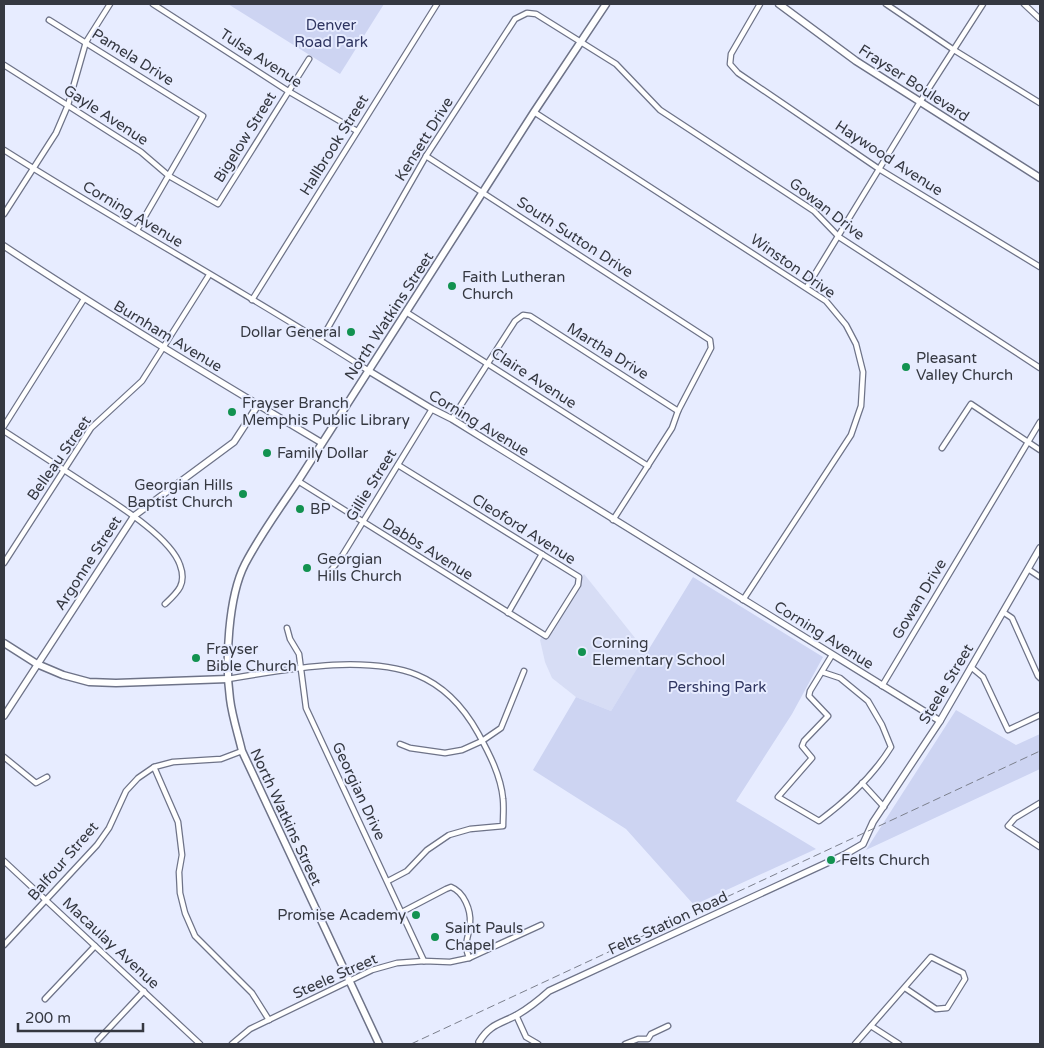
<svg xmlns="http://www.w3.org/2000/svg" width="1044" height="1048" font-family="'Varela Round',sans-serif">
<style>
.built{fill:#d7ddf5}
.green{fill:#cdd4f2}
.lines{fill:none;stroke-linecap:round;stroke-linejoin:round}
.minor-casing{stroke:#6e7388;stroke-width:7}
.tertiary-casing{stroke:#6e7388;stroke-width:8}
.secondary-casing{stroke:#6e7388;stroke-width:9}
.minor{stroke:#fff;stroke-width:4.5}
.tertiary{stroke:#fff;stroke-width:5.5}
.secondary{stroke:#fff;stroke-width:6}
.rail{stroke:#7c808d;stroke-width:1;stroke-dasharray:8 4;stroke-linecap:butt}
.poi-dot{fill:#129250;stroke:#e7ecff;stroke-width:2}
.labels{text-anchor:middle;stroke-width:4;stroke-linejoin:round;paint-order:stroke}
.park-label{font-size:15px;fill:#2f3561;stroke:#e7ecff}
.street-label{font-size:15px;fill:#353841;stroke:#e7ecff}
.poi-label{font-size:15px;fill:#353841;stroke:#e7ecff;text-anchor:start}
</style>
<rect width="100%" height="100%" fill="#e7ecff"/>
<polygon class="built" points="584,574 647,653 611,711 576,697 552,678 545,662 540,640"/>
<g class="green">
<polygon points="228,4 384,4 340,74"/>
<polygon points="693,577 823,657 792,714 736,801 816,849 694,905 626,829 533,770 576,697 611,711"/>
<polygon points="956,710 1016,745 1040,734 1040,769 866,850"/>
</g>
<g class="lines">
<defs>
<g id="minor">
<polyline points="153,4 288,91 357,131"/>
<polyline points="760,4 731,54 730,64 738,73 879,169 1040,267"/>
<polyline points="886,4 954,50 1040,103"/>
<polyline points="1024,4 1040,19"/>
<polyline points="49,20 203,116 137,230"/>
<polyline points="4,65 141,152 169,176 218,204 309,59"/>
<polyline points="534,112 826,301 846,325 856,344 863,372 861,406 851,435 743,600"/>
<path d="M4,150C124,226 249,294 369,371"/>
<polyline points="426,156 710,340 711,348 678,411 672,428 613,520"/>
<polyline points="4,214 56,133 68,105 86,42 110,4"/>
<polyline points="807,287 920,102 983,4"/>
<polyline points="252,300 437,4"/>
<polyline points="406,312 648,466"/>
<polyline points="321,340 426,156 515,19 527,13 536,14 616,64 660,110 814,211 839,237 1040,368"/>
<polyline points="452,419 515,321 523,315 530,316 678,411"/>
<polyline points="4,426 84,299"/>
<path d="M4,431C30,448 56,465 81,481C108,499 170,535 180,565C187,584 178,592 165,604"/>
<polyline points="942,448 971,404 1040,450"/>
<polyline points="298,481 546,636 578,585 579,577 398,465"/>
<polyline points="4,563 91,428 142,381 209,275"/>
<polyline points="1028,569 1040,577"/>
<polyline points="329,573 342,556 432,409"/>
<polyline points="1003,612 1012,618 1038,676 1040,678"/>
<polyline points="508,613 542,554"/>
<polyline points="287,628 290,639 299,654 306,708 424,961"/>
<polyline points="971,667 983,677 1008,730 1040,715"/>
<path d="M822,672L840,678L868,701L882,725L891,747C873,776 846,801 819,821L778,797L812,758L802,746L804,741L828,716L809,696L810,691L832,655"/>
<path d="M228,679C263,673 298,667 333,665C398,662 444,672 478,733C489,753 501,776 503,799C504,808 503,817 503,826L470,829L449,835L427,850L407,871L388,881"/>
<polyline points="882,686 1040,422"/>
<polyline points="400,744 410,748 445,753 462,750 482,741 501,728 524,671"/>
<polyline points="4,757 36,783 47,777"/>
<polyline points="154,767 178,822 182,855 179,872 180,893 185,913 195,936 252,993 269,1020"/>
<polyline points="862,783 884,807"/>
<polyline points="1040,803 1015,818 1008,826 1040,847"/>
<polyline points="4,861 200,1044"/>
<path d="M402,912L446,889L451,887C464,892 471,910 470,923C470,931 466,939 466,947C466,950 468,954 469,958"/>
<polyline points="4,945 97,845 109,828 126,791 138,778 154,767 173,762 221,759 242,751"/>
<polyline points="45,999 95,946"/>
<polyline points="516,1015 526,1037 538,1044"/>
<polyline points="871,1026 899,1044"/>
<polyline points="98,1040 144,991"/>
<polyline points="232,1044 250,1029 372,970 397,963 424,961 450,962 469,958 541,925"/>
<polyline points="625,1044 638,1039 648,1039 651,1034 668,1026"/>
<polyline points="855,1044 931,957 963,973 965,979 947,1008 936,1009 905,988"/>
</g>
<g id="tertiary">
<path d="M4,246C108,315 215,379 322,443"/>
<polyline points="369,371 432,409 452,419 940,721"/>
<polyline points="4,716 134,516 234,442 258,405"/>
<path d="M480,1044L479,1042C490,1024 500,1024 517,1015C529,1008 539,1000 549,991L844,855L863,844L873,822L940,721L1040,548"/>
</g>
<g id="secondary">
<polyline points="779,4 856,61 1040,178"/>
<polyline points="4,643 37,664 63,675 89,682 116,683 228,679"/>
<path d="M379,1044L242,751C238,734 232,716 230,699C225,663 228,597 245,564C260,535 280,508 298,481L534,112L606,4"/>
</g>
</defs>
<use href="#minor" class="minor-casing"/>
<use href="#tertiary" class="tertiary-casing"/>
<use href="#secondary" class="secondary-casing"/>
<use href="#minor" class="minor"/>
<use href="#tertiary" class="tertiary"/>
<use href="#secondary" class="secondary"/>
<polyline class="rail" points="411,1044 1040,751"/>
</g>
<g class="poi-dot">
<circle cx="452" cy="286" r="5"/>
<circle cx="351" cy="332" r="5"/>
<circle cx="906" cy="367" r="5"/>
<circle cx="232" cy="412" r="5"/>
<circle cx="267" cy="453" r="5"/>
<circle cx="243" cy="494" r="5"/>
<circle cx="300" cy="509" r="5"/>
<circle cx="307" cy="568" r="5"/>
<circle cx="582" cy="652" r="5"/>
<circle cx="196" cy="658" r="5"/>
<circle cx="831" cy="860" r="5"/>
<circle cx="416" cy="915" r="5"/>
<circle cx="435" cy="937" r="5"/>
</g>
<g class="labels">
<g class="park-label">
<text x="331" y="30">Denver<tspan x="331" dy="17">Road Park</tspan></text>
<text x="717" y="692">Pershing Park</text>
</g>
<g class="street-label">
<text transform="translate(133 57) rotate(32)" y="5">Pamela Drive</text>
<text transform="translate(261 58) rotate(33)" y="5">Tulsa Avenue</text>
<text transform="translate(914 83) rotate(33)" y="5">Frayser Boulevard</text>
<text transform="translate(106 115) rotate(33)" y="5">Gayle Avenue</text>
<text transform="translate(245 137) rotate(-58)" y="5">Bigelow Street</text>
<text transform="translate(424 139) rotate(-58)" y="5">Kensett Drive</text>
<text transform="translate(334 145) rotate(-58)" y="5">Hallbrook Street</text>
<text transform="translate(889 158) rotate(33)" y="5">Haywood Avenue</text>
<text transform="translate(827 209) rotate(38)" y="5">Gowan Drive</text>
<text transform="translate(133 214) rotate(31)" y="5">Corning Avenue</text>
<text transform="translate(575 237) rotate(33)" y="5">South Sutton Drive</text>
<text transform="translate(793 266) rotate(35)" y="5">Winston Drive</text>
<text transform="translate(389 316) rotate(-57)" y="5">North Watkins Street</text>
<text transform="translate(168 336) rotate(31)" y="5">Burnham Avenue</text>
<text transform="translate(608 351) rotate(32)" y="5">Martha Drive</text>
<text transform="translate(534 378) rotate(33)" y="5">Claire Avenue</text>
<text transform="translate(479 423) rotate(31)" y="5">Corning Avenue</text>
<text transform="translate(59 458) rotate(-55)" y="5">Belleau Street</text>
<text transform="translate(371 485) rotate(-58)" y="5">Gillie Street</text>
<text transform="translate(524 529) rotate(32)" y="5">Cleoford Avenue</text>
<text transform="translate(428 549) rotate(32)" y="5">Dabbs Avenue</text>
<text transform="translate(88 563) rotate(-57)" y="5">Argonne Street</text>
<text transform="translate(919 599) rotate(-59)" y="5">Gowan Drive</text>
<text transform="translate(824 635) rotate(32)" y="5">Corning Avenue</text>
<text transform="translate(946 684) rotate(-59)" y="5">Steele Street</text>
<text transform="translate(359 791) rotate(65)" y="5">Georgian Drive</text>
<text transform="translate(286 817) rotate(65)" y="5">North Watkins Street</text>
<text transform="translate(63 861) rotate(-49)" y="5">Balfour Street</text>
<text transform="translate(668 923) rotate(-25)" y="5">Felts Station Road</text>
<text transform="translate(111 943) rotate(43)" y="5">Macaulay Avenue</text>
<text transform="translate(335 976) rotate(-24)" y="5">Steele Street</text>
</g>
<g class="poi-label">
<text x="462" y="282">Faith Lutheran<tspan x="462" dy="17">Church</tspan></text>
<text x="341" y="337" text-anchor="end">Dollar General</text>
<text x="916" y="363">Pleasant<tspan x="916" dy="17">Valley Church</tspan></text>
<text x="242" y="408">Frayser Branch<tspan x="242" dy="17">Memphis Public Library</tspan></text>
<text x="277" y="458">Family Dollar</text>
<text x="233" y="490" text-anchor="end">Georgian Hills<tspan x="233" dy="17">Baptist Church</tspan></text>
<text x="310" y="514">BP</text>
<text x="317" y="564">Georgian<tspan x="317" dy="17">Hills Church</tspan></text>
<text x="592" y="648">Corning<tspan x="592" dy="17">Elementary School</tspan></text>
<text x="206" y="654">Frayser<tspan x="206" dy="17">Bible Church</tspan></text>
<text x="841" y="865">Felts Church</text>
<text x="406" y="920" text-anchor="end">Promise Academy</text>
<text x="445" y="933">Saint Pauls<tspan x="445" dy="17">Chapel</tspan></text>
</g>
</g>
<rect width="1044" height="1048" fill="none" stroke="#353841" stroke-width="10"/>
<path d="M18 1023v8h125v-8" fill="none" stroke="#353841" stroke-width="2.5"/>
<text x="25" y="1023" font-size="15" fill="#353841" stroke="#e7ecff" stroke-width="4" paint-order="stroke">200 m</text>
</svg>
